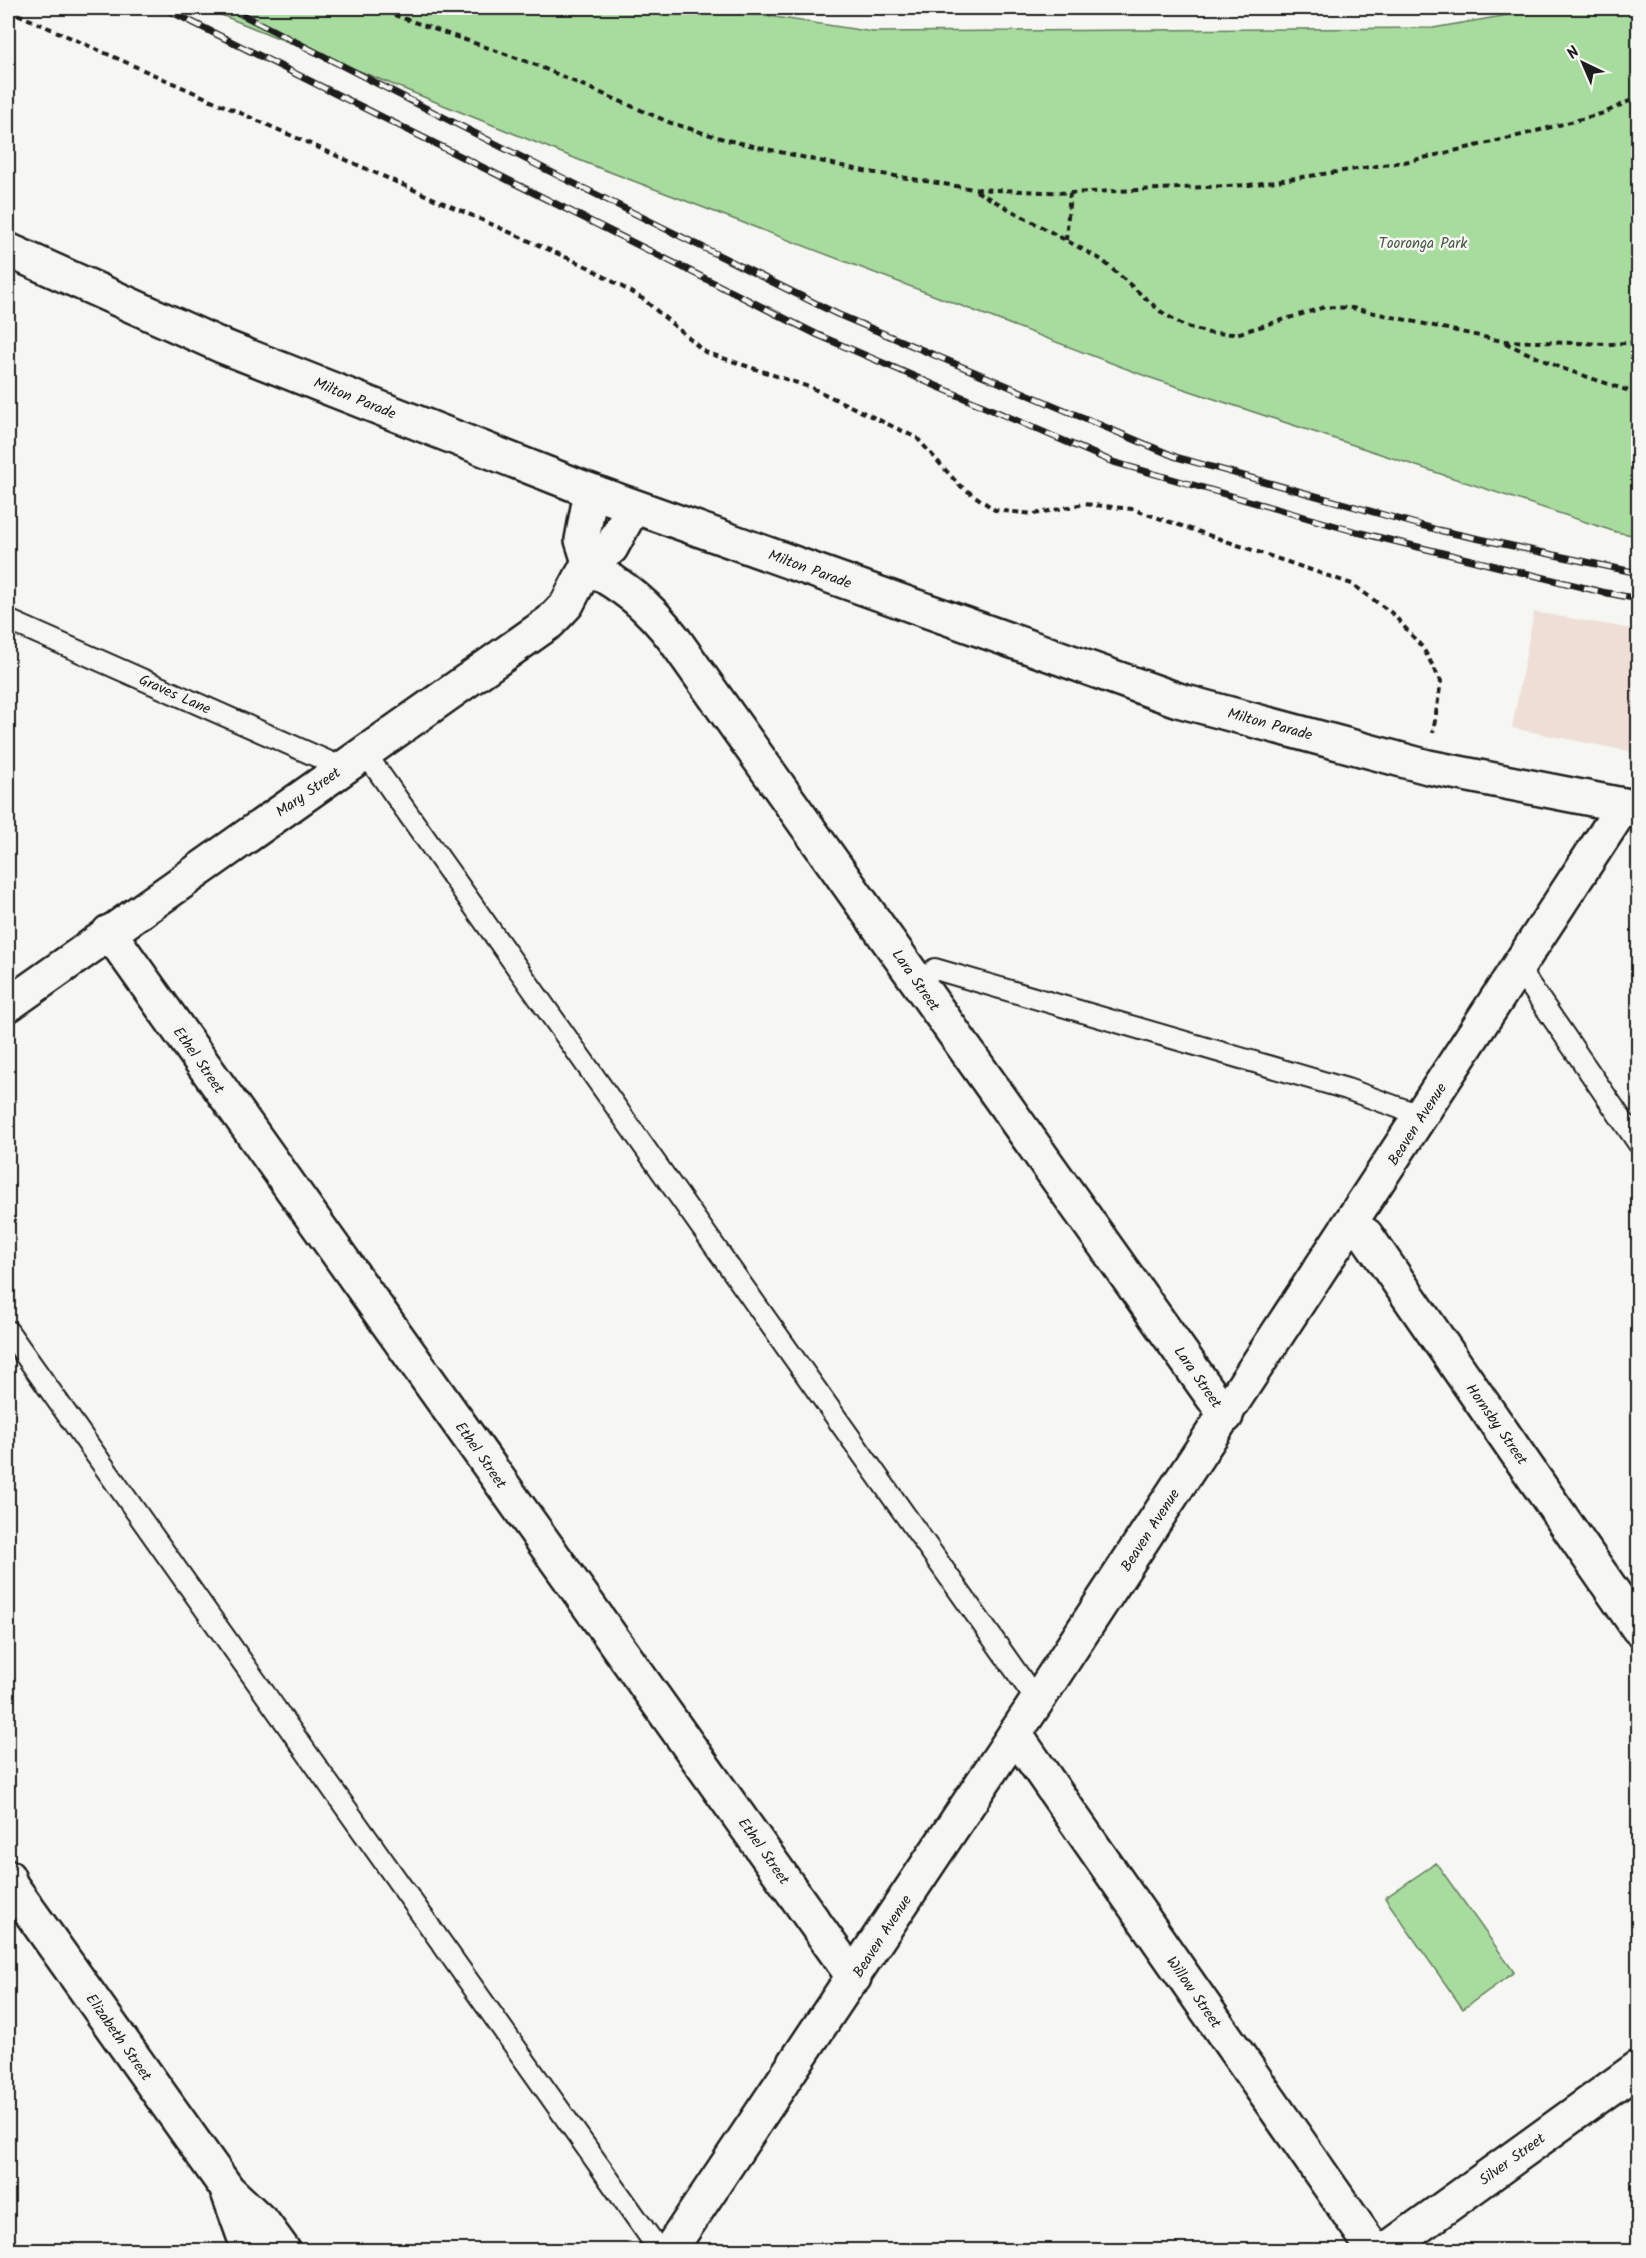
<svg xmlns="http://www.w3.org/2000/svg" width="1646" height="2258" font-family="Kalam,sans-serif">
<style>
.built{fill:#eeded6}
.green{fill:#a8dc9e;stroke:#627c5d;stroke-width:1.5}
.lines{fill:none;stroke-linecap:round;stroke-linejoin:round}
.lane-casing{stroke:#1c1c1c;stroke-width:24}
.street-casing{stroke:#1c1c1c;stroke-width:38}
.path{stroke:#1c1c1c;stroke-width:4;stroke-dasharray:6 4.5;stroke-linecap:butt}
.lane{stroke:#f6f6f2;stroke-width:20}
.street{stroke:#f6f6f2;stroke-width:33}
.rail-casing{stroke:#1c1c1c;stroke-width:7}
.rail{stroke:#f6f6f2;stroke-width:4.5;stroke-dasharray:14;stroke-linecap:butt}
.labels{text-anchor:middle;stroke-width:5;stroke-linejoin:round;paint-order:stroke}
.park-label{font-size:15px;fill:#465643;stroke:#f6f6f2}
.street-label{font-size:15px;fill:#1c1c1c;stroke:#f6f6f2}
</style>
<rect width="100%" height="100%" fill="#f6f6f2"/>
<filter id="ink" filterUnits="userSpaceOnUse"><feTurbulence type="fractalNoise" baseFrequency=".0167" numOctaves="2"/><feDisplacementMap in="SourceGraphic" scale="12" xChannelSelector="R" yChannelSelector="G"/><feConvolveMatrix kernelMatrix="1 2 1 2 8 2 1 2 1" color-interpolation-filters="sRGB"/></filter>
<g filter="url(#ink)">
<polygon class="built" points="1534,612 1638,630 1638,753 1512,728"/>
<g class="green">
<polygon points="204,8 716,8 873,32 1433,28 1549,8 1638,8 1638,536 1616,532 1148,377 589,164"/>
<polygon points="1436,1863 1514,1972 1463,2009 1385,1898"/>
</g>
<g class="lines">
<defs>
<g id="lane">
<polyline points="8,620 343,768"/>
<polyline points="365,753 1037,1701"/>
<polyline points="935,969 1347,1089 1422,1116"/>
<polyline points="1519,969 1638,1143"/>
<polyline points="8,1331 659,2250"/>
</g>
<g id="street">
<polyline points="8,250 222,346 591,491 1178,700 1428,767 1638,808"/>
<polyline points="589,562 582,540 591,491"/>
<path d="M587,566C625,587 648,605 674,639L1226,1416"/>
<polyline points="109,932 854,1978"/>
<polyline points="8,1005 550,622 567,604 589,562 611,548 633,507"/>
<polyline points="1351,1226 1366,1235 1638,1628"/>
<polyline points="1015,1734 1374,2250"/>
<polyline points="8,1877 11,1885 228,2190 264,2224 283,2250"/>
<polyline points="228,2192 249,2250"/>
<polyline points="670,2250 1037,1701 1624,805"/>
<polyline points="1386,2250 1638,2068"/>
</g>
</defs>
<use href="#lane" class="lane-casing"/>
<use href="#street" class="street-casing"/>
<g class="path">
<polyline points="374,8 531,63 671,123 727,140 864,171 974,189 1070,193 1249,185 1410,161 1510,138 1604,113 1638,97"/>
<polyline points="8,10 588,267 643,299 705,352 812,388 917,438 959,485 995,510 1034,514 1084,504 1132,509 1352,584 1393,614 1423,648 1441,681 1433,733"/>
<polyline points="976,191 1102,260 1160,311 1184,326 1209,333 1236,334 1325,307 1352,308 1502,341 1611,344 1638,342"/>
<polyline points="1066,240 1070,193"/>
<polyline points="1505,343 1561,368 1638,394"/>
</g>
<use href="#lane" class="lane"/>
<use href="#street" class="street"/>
<defs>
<g id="rail">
<polyline points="164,8 818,335 1113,462 1357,532 1602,592 1638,599"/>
<polyline points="229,8 543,168 837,314 1176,457 1438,530 1638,573"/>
</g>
</defs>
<use href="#rail" class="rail-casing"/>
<use href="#rail" class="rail"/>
</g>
</g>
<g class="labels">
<g class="park-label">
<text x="1423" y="248">Tooronga Park</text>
</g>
<g class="street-label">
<text transform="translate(355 398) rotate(22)" y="5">Milton Parade</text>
<text transform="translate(810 569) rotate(20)" y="5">Milton Parade</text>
<text transform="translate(175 694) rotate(24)" y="5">Graves Lane</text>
<text transform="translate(1270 724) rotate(15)" y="5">Milton Parade</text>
<text transform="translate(308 792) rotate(-35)" y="5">Mary Street</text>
<text transform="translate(916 980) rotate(55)" y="5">Lara Street</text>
<text transform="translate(199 1060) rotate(55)" y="5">Ethel Street</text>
<text transform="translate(1417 1124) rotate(-57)" y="5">Beaven Avenue</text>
<text transform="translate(1198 1377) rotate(55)" y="5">Lara Street</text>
<text transform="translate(1497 1424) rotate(55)" y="5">Hornsby Street</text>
<text transform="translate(481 1455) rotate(55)" y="5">Ethel Street</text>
<text transform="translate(1150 1530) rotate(-57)" y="5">Beaven Avenue</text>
<text transform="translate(764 1851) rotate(55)" y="5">Ethel Street</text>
<text transform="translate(882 1936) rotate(-57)" y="5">Beaven Avenue</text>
<text transform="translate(1194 1992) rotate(55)" y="5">Willow Street</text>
<text transform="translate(119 2037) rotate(55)" y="5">Elizabeth Street</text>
<text transform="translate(1512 2159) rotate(-36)" y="5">Silver Street</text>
</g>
</g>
<rect width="1646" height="2258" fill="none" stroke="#f6f6f2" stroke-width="30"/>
<rect x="15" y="15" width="1616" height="2228" fill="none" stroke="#1c1c1c" stroke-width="2" filter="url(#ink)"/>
<g transform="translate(1583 63) rotate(316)" stroke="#f6f6f2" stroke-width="4.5" paint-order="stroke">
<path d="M0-4.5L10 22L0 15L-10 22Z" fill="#1c1c1c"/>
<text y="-9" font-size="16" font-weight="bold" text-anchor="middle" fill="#1c1c1c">N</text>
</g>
</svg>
